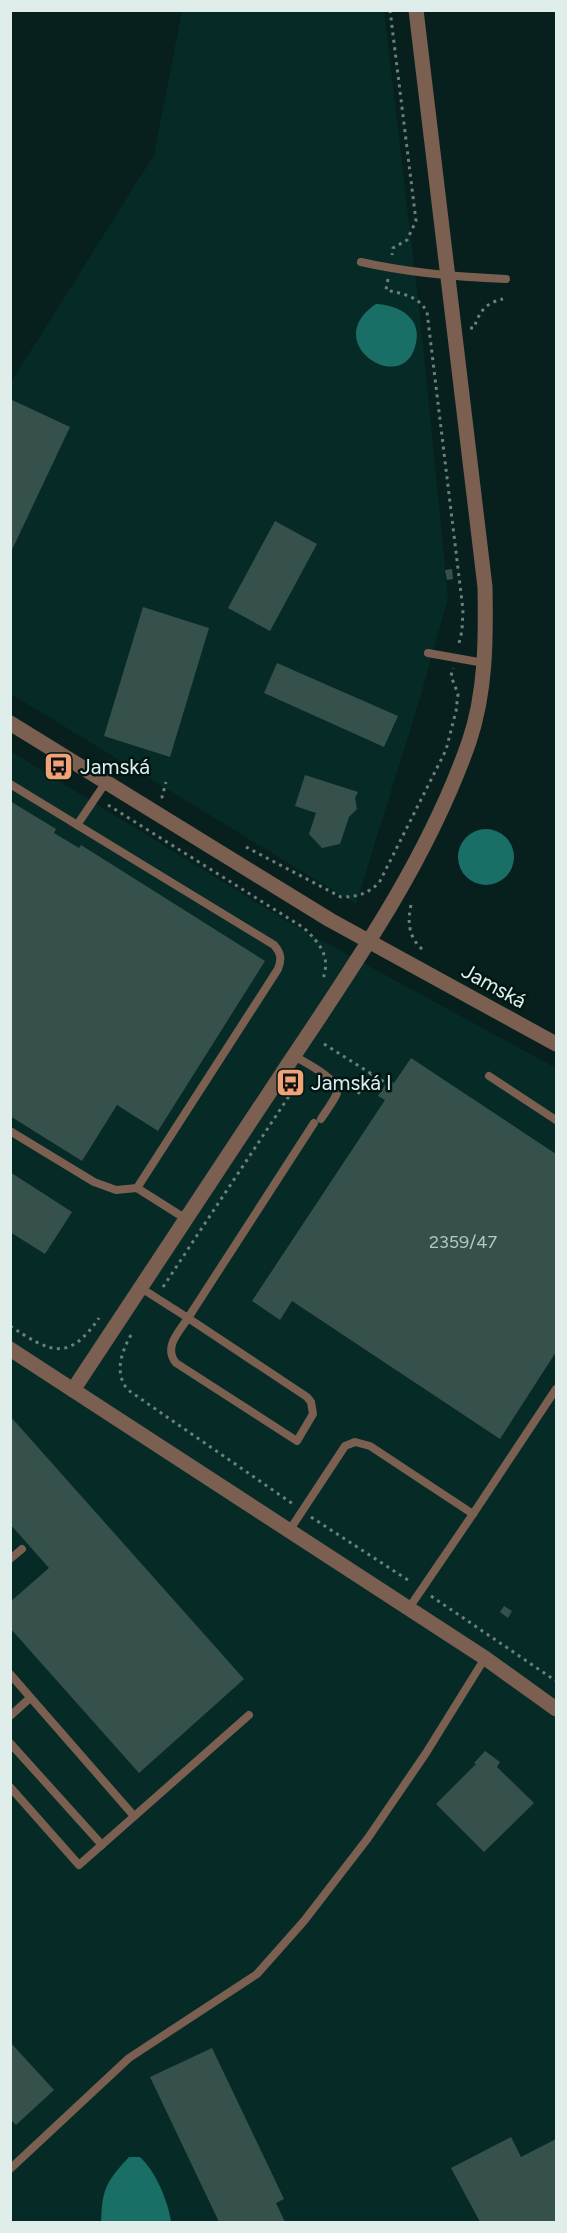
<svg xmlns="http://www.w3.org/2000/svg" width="567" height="2233" font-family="Figtree,sans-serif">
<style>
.built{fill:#062b27}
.water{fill:#196e66}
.building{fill:#36504c}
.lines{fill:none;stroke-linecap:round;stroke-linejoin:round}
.path{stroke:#6b7f7c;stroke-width:3;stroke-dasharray:3 4.5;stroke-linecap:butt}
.service{stroke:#7b5f50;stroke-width:8}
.minor{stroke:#7b5f50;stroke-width:15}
.tertiary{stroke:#7b5f50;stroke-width:15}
.labels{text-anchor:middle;stroke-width:5;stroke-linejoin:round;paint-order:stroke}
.number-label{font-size:18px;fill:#b5c6c3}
.poi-label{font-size:21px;fill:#dfedeb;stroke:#001714;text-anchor:start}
.street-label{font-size:21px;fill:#dfedeb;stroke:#001714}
</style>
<rect width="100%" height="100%" fill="#07201d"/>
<g class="built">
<polygon points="182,11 384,11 420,316 448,598 420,698 356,904 11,694 10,384 154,155"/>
<polygon points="10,751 288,922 556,1068 556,2222 15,2222 11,2217"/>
</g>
<g class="water">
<path d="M376,304C400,305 424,319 415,347C401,396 319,342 376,304Z"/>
<circle cx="486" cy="857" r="28"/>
<path d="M129,2157H140C156,2172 168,2201 171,2222H101C102,2189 106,2182 129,2157Z"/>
</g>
<g class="building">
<polygon points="10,399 70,427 10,554"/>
<polygon points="275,521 317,544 270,631 228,608"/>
<polygon points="452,569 453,579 447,580 445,570"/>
<polygon points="143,607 209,628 170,757 104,736"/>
<polygon points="277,663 398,716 384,747 264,693"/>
<polygon points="305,775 358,792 355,798 357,809 349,817 340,844 322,848 309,834 316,813 295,806"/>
<polygon points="10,801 56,829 54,833 79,848 81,845 265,961 158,1131 117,1105 82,1161 10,1116"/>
<polygon points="411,1058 556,1154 556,1352 500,1439 292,1301 280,1320 252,1301 385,1100 378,1096 388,1080 394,1083"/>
<polygon points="10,1172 72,1212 45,1254 10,1232"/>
<polygon points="10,1416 244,1679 139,1773 10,1628 10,1602 49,1568 10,1524"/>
<polygon points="504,1606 512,1611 508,1618 500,1612"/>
<polygon points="485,1751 500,1762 497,1767 534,1803 484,1852 436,1804 476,1764 474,1763"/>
<polygon points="10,2042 54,2090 16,2125 10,2119"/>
<polygon points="212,2048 284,2199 276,2203 285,2222 219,2222 150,2077"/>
<polygon points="511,2137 521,2157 556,2139 556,2222 480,2222 451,2168"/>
</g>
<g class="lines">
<g class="path">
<polyline points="390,10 416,221 407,240 393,248 392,255"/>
<path d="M388,279L386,290C402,294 418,295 427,312L463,610L462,631L458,647"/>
<path d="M470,328H474C480,310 486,303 503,299"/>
<polyline points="163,798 162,797 166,782"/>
<path d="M108,805L304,928C320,944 332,957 322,981"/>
<path d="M246,847L341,897C357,897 367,894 379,883L446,750L456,711L458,694L451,676L453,668"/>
<path d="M411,905C407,923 409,938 423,950"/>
<polyline points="324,1044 386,1083"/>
<polyline points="358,1094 371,1074"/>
<polyline points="163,1287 303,1075"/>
<path d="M10,1326C50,1352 68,1363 99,1318"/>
<path d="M131,1335C121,1353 114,1373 128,1390L293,1504"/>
<polyline points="311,1517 411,1582"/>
<polyline points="431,1596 556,1681"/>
</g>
<g class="service">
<path d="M361,262C409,273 457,277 506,279"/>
<polyline points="428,653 484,663"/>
<path d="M10,784L274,945C281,953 282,959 278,969L137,1188"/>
<polyline points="77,825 106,782"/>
<path d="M294,1056C304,1062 341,1080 337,1093C334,1101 326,1111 321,1119"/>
<polyline points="489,1076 556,1120"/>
<polyline points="10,1131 94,1182 116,1190 137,1188 186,1219"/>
<polyline points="141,1288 188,1318 314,1123"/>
<path d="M188,1318L307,1397L311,1402L313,1414L297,1441L176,1363C163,1347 179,1332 188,1318Z"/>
<polyline points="473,1514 556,1389"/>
<polyline points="289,1531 345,1446 355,1442 370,1446 473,1514 409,1608"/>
<polyline points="10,1559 22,1549"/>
<polyline points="10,1674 134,1816"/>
<polyline points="10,1716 30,1698"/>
<polyline points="10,1743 102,1845"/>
<polyline points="10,1787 79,1865 249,1715"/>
<polyline points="10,2169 129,2058 257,1974 304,1921 368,1838 426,1753 485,1658"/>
</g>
<g class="minor">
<polyline points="10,1349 485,1658 556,1709"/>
<path d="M73,1390C145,1281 217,1172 289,1063C357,961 428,859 469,742C486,692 486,639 485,587L416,10"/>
</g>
<polyline class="tertiary" points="10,723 330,920 556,1044"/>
</g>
<defs>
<symbol id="bus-square" viewBox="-11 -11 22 22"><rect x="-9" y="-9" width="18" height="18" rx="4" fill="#efa377" stroke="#001714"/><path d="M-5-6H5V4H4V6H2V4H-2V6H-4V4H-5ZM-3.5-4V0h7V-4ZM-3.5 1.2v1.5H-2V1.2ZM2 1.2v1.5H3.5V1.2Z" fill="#111"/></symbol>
</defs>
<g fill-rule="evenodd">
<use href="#bus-square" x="42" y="750" width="33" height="33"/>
<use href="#bus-square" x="274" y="1066" width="33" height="33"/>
</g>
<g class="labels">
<g class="number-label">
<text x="463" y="1248">2359/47</text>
</g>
<g class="poi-label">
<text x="80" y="774">Jamská</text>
<text x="311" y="1090">Jamská I</text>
</g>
<g class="street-label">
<text transform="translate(494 986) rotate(29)" y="7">Jamská</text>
</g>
</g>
<rect width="567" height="2233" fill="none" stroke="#dfedeb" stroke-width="24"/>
</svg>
